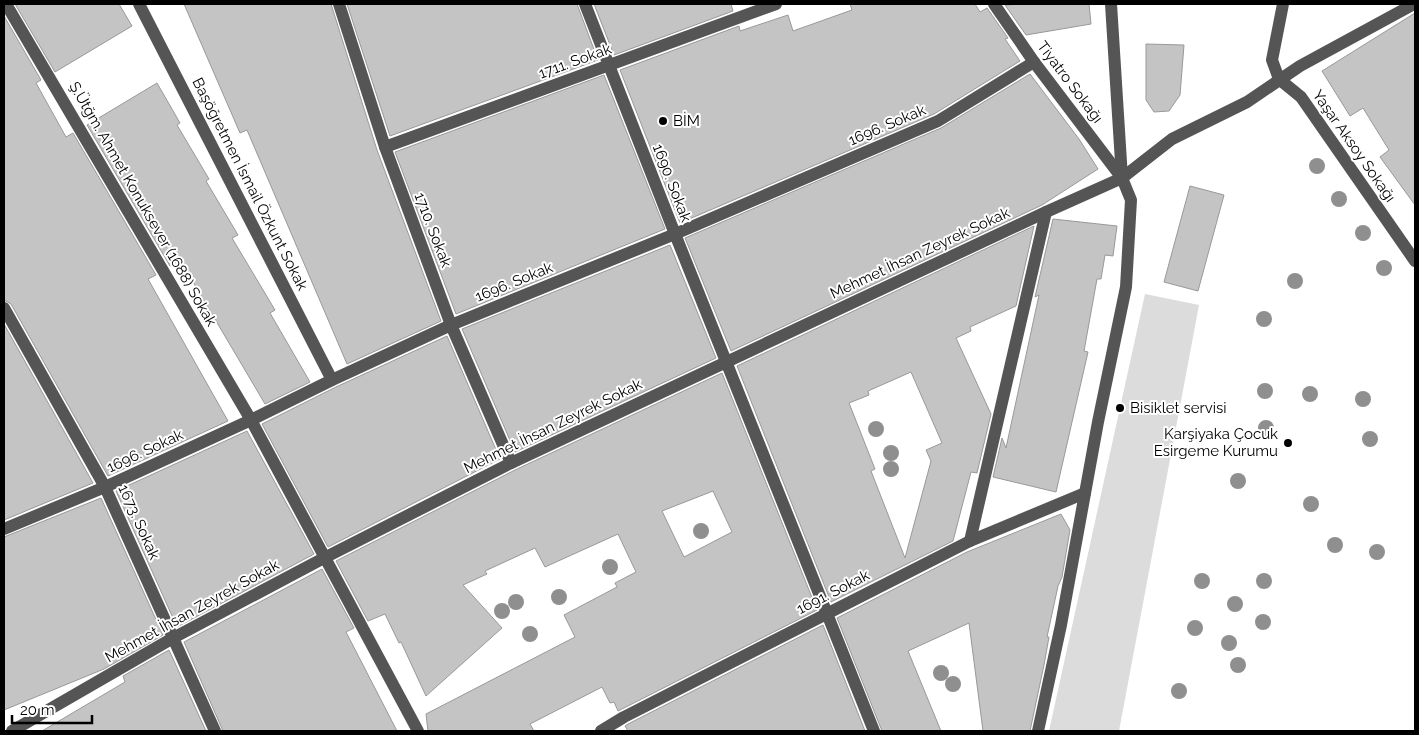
<svg xmlns="http://www.w3.org/2000/svg" width="1419" height="735" font-family="Raleway,sans-serif">
<style>
.green{fill:#dcdcdc}
.building{fill:#c4c4c4;stroke:#999;fill-rule:evenodd}
.lines{fill:none;stroke-linecap:round;stroke-linejoin:round}
.minor{stroke:#555;stroke-width:12}
.tree{fill:#8f8f8f}
.poi-dot{fill:#000;stroke:#fff;stroke-width:2}
.labels{text-anchor:middle;stroke-width:4;stroke-linejoin:round;paint-order:stroke}
.street-label{font-size:15px;fill:#000;stroke:#fff}
.poi-label{font-size:15px;fill:#000;stroke:#fff;text-anchor:start}
</style>
<rect width="100%" height="100%" fill="#fff"/>
<polygon class="green" points="1145,294 1199,305 1119,731 1049,731"/>
<g class="building">
<polygon points="15,4 119,4 132,26 55,72"/>
<polygon points="184,4 331,4 377,150 441,321 347,364 247,130 240,133"/>
<polygon points="347,4 577,4 598,60 390,136"/>
<polygon points="594,4 731,4 733,11 614,55"/>
<polygon points="850,4 975,4 980,12 987,8 1008,38 1005,39 1020,61 934,114 680,223 620,70 739,26 740,31 788,15 793,31 852,10"/>
<polygon points="1023,4 1089,4 1091,24 1026,35 1005,5"/>
<polygon points="1415,13 1415,205 1380,157 1389,150 1363,108 1350,116 1322,71"/>
<polygon points="4,16 41,80 36,83 66,137 73,133 156,275 148,279 228,421 108,476 11,304 4,300"/>
<polygon points="1146,44 1184,45 1180,95 1169,111 1154,112 1146,100"/>
<polygon points="1030,74 1079,139 1098,169 1042,205 731,351 685,238 941,128"/>
<polygon points="604,75 665,229 456,314 395,152"/>
<polygon points="157,83 180,123 177,125 209,179 206,181 238,235 232,238 275,310 270,313 310,382 265,404 180,260 170,266 87,125"/>
<polygon points="1190,186 1224,195 1198,291 1164,282"/>
<polygon points="1053,219 1117,226 1113,256 1105,255 1101,279 1097,279 1084,351 1088,352 1056,492 993,477 1002,438 1006,448 1039,295 1035,297"/>
<path d="M1034,226L1016,306L970,327L971,331L956,338L991,414L977,473L971,472L953,541L831,602L737,366ZM911,372L942,443L926,450L931,461L905,558L871,471L875,469L849,403L869,395L868,391Z"/>
<polygon points="670,245 716,358 515,452 462,329"/>
<polygon points="4,324 93,483 4,520"/>
<polygon points="447,336 500,459 328,547 262,424 336,387"/>
<path d="M722,373L817,610L618,711L614,702L610,703L602,687L530,724L534,731H428L426,714L575,637L564,615L617,587L615,583L636,572L618,534L545,567L535,548L485,571L487,574L463,585L502,628L426,696L401,642L399,643L385,614L368,621L336,561L515,470ZM713,491L732,532L684,557L662,511Z"/>
<polygon points="247,431 314,554 177,627 116,491"/>
<polygon points="101,498 163,635 104,669 4,710 4,537"/>
<polygon points="1061,514 1070,530 1062,577 1058,586 1047,637 1049,637 1044,665 1030,731 983,731 969,623 908,651 941,731 882,731 837,618 967,552"/>
<polygon points="322,569 354,628 346,632 397,731 223,731 184,642"/>
<polygon points="823,625 865,731 628,731 625,726 628,724"/>
<polygon points="169,650 206,731 42,731 125,682 123,676"/>
</g>
<g class="lines">
<g class="minor">
<polyline points="6,4 251,420 418,731"/>
<polyline points="139,4 332,380"/>
<polyline points="339,4 385,147 451,325 511,463"/>
<polyline points="585,4 675,234 874,731"/>
<polyline points="994,4 1034,62 1122,178"/>
<polyline points="1283,4 1272,60 1279,79 1301,97 1415,261"/>
<polyline points="385,147 776,4"/>
<polyline points="4,308 105,487 215,731"/>
<polyline points="4,529 105,487 251,420 332,380 451,325 675,234 938,121 1034,62"/>
<polyline points="970,541 1046,212"/>
<polyline points="12,731 173,638 324,558 511,463 1046,212 1122,178 1172,139 1247,102 1300,66 1414,4"/>
<polyline points="601,731 624,717 970,541 1085,493"/>
<polyline points="1038,731 1061,625 1098,422 1126,287 1131,200 1122,178 1111,4"/>
</g>
</g>
<g class="tree">
<circle cx="1317" cy="166" r="8"/>
<circle cx="1339" cy="199" r="8"/>
<circle cx="1363" cy="233" r="8"/>
<circle cx="1384" cy="268" r="8"/>
<circle cx="1295" cy="281" r="8"/>
<circle cx="1264" cy="319" r="8"/>
<circle cx="1265" cy="391" r="8"/>
<circle cx="1310" cy="394" r="8"/>
<circle cx="1363" cy="399" r="8"/>
<circle cx="1266" cy="428" r="8"/>
<circle cx="876" cy="429" r="8"/>
<circle cx="1370" cy="439" r="8"/>
<circle cx="891" cy="453" r="8"/>
<circle cx="891" cy="469" r="8"/>
<circle cx="1238" cy="481" r="8"/>
<circle cx="1311" cy="504" r="8"/>
<circle cx="701" cy="531" r="8"/>
<circle cx="1335" cy="545" r="8"/>
<circle cx="1377" cy="552" r="8"/>
<circle cx="610" cy="567" r="8"/>
<circle cx="1202" cy="581" r="8"/>
<circle cx="1264" cy="581" r="8"/>
<circle cx="559" cy="597" r="8"/>
<circle cx="516" cy="602" r="8"/>
<circle cx="1235" cy="604" r="8"/>
<circle cx="502" cy="611" r="8"/>
<circle cx="1263" cy="622" r="8"/>
<circle cx="1195" cy="628" r="8"/>
<circle cx="530" cy="634" r="8"/>
<circle cx="1229" cy="643" r="8"/>
<circle cx="1238" cy="665" r="8"/>
<circle cx="941" cy="673" r="8"/>
<circle cx="953" cy="684" r="8"/>
<circle cx="1179" cy="691" r="8"/>
</g>
<g class="poi-dot">
<circle cx="663" cy="121" r="5"/>
<circle cx="1120" cy="408" r="5"/>
<circle cx="1288" cy="443" r="5"/>
</g>
<g class="labels">
<g class="street-label">
<text transform="translate(575 61) rotate(-20)" y="5">1711. Sokak</text>
<text transform="translate(1070 82) rotate(53)" y="5">Tiyatro Sokağı</text>
<text transform="translate(887 125) rotate(-23)" y="5">1696. Sokak</text>
<text transform="translate(1354 146) rotate(55)" y="5">Yaşar Aksoy Sokağı</text>
<text transform="translate(672 183) rotate(69)" y="5">1690. Sokak</text>
<text transform="translate(250 184) rotate(63)" y="5">Başöğretmen İsmail Özkunt Sokak</text>
<text transform="translate(143 204) rotate(60)" y="5">Ş.Ütğm. Ahmet Konuksever (1688) Sokak</text>
<text transform="translate(433 230) rotate(69)" y="5">1710. Sokak</text>
<text transform="translate(920 253) rotate(-25)" y="5">Mehmet İhsan Zeyrek Sokak</text>
<text transform="translate(514 282) rotate(-22)" y="5">1696. Sokak</text>
<text transform="translate(553 426) rotate(-26)" y="5">Mehmet İhsan Zeyrek Sokak</text>
<text transform="translate(145 451) rotate(-25)" y="5">1696. Sokak</text>
<text transform="translate(139 522) rotate(66)" y="5">1673. Sokak</text>
<text transform="translate(833 592) rotate(-27)" y="5">1691. Sokak</text>
<text transform="translate(192 611) rotate(-29)" y="5">Mehmet İhsan Zeyrek Sokak</text>
</g>
<g class="poi-label">
<text x="673" y="126">BİM</text>
<text x="1130" y="413">Bisiklet servisi</text>
<text x="1278" y="439" text-anchor="end">Karşiyaka Çocuk<tspan x="1278" dy="17">Esirgeme Kurumu</tspan></text>
</g>
</g>
<rect width="1419" height="735" fill="none" stroke="#000000" stroke-width="10"/>
<path d="M12 715v8h80v-8" fill="none" stroke="#000000" stroke-width="2.5"/>
<text x="20" y="715" font-size="15" fill="#000000" stroke="#ffffff" stroke-width="4" paint-order="stroke">20 m</text>
</svg>
